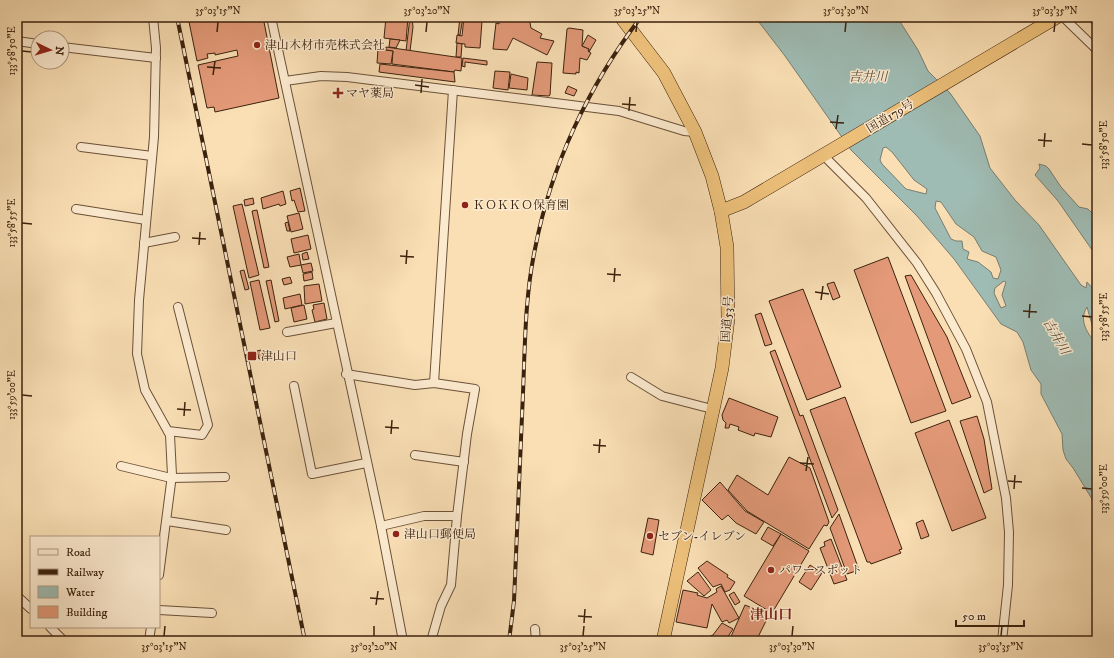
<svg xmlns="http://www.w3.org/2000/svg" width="1114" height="658" font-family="'IM FELL DW Pica','Noto Serif JP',serif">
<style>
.water{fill:#9fbcb4;stroke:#777e72;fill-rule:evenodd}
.building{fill:#e49a79;stroke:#3b220e}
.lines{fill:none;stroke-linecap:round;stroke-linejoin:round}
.minor-casing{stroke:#6b5138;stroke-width:10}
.trunk-casing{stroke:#3b220e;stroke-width:14}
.minor{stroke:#fceacf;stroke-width:8}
.trunk{stroke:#edc07a;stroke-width:13}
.rail-casing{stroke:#3b220e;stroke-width:4}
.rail{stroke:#fceacf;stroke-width:2.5;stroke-dasharray:8;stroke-linecap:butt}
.ticks{fill:none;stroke:#3b220e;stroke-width:1.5}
.poi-dot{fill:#8f2418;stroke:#fceacf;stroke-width:1.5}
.labels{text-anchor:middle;stroke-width:3;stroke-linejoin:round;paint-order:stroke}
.poi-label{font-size:12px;fill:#3b220e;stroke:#fceacf;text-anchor:start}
.street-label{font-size:12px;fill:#3b220e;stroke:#fceacf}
.water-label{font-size:13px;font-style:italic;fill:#595040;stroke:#fceacf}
.quarter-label{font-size:14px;font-weight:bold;fill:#7a1f14;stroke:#fceacf}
.neatline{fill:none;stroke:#3b220e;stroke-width:1.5}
.ticks-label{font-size:10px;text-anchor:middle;fill:#3b220e}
</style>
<rect width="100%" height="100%" fill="#fadfb5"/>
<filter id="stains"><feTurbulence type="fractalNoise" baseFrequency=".005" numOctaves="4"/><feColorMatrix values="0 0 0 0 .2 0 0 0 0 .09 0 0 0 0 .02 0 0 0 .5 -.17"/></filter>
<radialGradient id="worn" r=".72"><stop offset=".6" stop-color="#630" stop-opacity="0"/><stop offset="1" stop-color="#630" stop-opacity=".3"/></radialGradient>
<g class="water">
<path d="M755,17H897L918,50L928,71L950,93L980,136L990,168L1015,200L1039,225L1081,285L1086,288L1087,282L1096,292L1097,333L1093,328L1087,307C1078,321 1088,334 1097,345V528L1092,499L1073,468L1066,459L1063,450L1062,434L1041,394V384L1031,370L1023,342L1017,332L1001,324L954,259L917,216L851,150L785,56ZM886,147L892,152L914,180L927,189L926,194L906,189L882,164L880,160L883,148ZM936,201L941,202L956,224L974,237L982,251L996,257L1001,270L998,279L993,278L991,272L978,262L967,259L969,252L963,249L962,241H956L951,239L935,208ZM1004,281L1006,282L1002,295L1006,306L1001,308L994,293L995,288Z"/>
<polygon points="1039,164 1046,166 1049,169 1061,187 1079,207 1088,209 1097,218 1097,257 1058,201 1035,175 1040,168"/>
</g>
<g class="building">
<polygon points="188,17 263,17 279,98 215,112 214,107 207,108 198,65 238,56 237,50 215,55 215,53 207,54 208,58 197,61"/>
<polygon points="386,17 408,17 406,41 384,38"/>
<polygon points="410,17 412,17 413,27 410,51 406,51"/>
<polygon points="460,17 463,17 460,35 458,35"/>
<polygon points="464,17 480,17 480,21 482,21 480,48 465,47 465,44 456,43 457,35 462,36"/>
<polygon points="499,17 529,17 531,28 542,34 540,38 554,41 547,55 513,38 507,50 493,49 496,23 499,24"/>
<polygon points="1088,17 1097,17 1096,30"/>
<polygon points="569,28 583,30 582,46 589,49 588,51 591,53 587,60 580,58 579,73 576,72 576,74 563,73 567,29"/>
<polygon points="588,35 596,40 589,52 589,49 582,46"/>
<polygon points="390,39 400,40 396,48 389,47"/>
<polygon points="457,43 462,44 461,57 456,57"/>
<polygon points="386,47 462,58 461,71 455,70 454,72 392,64 393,51 386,50"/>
<polygon points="378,49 393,51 391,64 377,63"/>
<polygon points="463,58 487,61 487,65 465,62 465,67 462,66"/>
<polygon points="537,62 552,63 550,95 549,96 532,95"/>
<polygon points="380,64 454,72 455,82 379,72"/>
<polygon points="495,71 510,72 508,90 493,88"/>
<polygon points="511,74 528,78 527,90 509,88"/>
<polygon points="568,86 577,90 574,96 565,93"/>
<polygon points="300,188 305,211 298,212 294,200 292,201 290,191"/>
<polygon points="283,191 286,204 280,206 279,204 263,209 261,198"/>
<polygon points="253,198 254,204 245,206 244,200"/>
<polygon points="242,204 259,275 249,278 233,206"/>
<polygon points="257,210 269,267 264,268 252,211"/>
<polygon points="299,213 303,229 291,232 287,216"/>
<polygon points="288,222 290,231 287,231 285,223"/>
<polygon points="308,235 311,249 294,253 291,239"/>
<polygon points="307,252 309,259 303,260 302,254"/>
<polygon points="299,254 301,265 290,267 287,257"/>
<polygon points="888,257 946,411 911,423 854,270"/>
<polygon points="311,263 313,271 303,273 301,265"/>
<polygon points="244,270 249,289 245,290 240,271"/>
<polygon points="312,272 313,279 304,281 303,274"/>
<polygon points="911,275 947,337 971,397 952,404 905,276"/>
<polygon points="290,277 292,283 284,285 282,279"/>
<polygon points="259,280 270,328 260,330 250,282"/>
<polygon points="271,280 279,321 275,322 266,281"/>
<polygon points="834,282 840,297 833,300 827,284"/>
<polygon points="319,284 322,301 305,304 304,286"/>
<polygon points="803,289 841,387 807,400 769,301"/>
<polygon points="300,294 302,305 285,309 283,298"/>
<polygon points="324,303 327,319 315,322 312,310 314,309 313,305"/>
<polygon points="304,305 307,319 294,322 291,308"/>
<polygon points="761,313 772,344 765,346 755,315"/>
<polygon points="261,350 263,358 259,359 257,351"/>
<polygon points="775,350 800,416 803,415 838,510 832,518 770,352"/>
<polygon points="845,397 902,549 899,550 901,553 871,564 870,562 867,562 810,410"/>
<polygon points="729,398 778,417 771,437 755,433 754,436 738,430 739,427 730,424 729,428 725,428 726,423 723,420 722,415"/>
<polygon points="977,416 984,439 992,489 984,493 960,421"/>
<polygon points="949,420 986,518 952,531 915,433"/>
<polygon points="789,457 810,468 829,522 827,526 824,525 809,549 747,511 728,490 737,475 768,495"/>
<polygon points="720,482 745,511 764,522 756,534 736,523 728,515 722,520 702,500"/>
<polygon points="839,514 859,570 847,574 830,528"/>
<polygon points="648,518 659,520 653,555 641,552"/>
<polygon points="923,520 929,536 921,539 916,523"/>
<polygon points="768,527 781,534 773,546 761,539"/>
<polygon points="781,534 809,551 772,613 744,596"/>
<polygon points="831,539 847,580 834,584 820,548 825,546 824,542"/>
<polygon points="707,561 728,575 727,577 735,582 730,590 725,592 721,584 713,587 698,568"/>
<polygon points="810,565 822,573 811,590 799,582"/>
<polygon points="698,572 711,590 704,596 687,581"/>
<polygon points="721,586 739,618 729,623 727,620 722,622 712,604 707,628 676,622 683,590 698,593 697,595 707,598 717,592 716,589"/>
<polygon points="734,592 740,602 735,605 729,595"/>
<polygon points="745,605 769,615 756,641 729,641"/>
<polygon points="722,623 733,629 725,641 710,641 710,636 713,635"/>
</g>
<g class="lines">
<defs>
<g id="minor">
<polyline points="153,17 156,48 154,137 139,300 137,354 145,390 170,435 172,475 159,575"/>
<polyline points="271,17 381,526 403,641"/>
<polyline points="1063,17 1097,50"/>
<polyline points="17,41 38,44"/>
<polyline points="62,47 156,58"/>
<polyline points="285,81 321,76 347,77 619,111 684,131 695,132"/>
<polyline points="81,147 152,156"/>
<polyline points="824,156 866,198 917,263 936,293 966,349 987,402 1006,498 1009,532 1008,585 1002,641"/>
<polyline points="76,209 146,220"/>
<polyline points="144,243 175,237"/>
<polyline points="287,332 336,323"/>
<polyline points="346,374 415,385 434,383 475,389 467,434 457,516 424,516 381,526"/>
<polyline points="631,377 662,396 712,409"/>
<polyline points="434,383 453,90"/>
<polyline points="294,386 312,474 366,463"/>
<polyline points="168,431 202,435 208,425 178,307"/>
<polyline points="415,455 464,462"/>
<polyline points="121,466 171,478 225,477"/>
<polyline points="167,521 226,530"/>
<polyline points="17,596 31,609"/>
<polyline points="159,610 212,613"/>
<polyline points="50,627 64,641"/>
<polyline points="535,629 536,641"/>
<polyline points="149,641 151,627"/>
<polyline points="431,641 441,606 451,585 457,516"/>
</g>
<g id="trunk">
<polyline points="621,17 664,73 695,132 712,176 721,211 727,247 728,319 722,368 663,641"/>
<polyline points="721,211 744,202 1057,17"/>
</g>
</defs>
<use href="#minor" class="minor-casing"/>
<use href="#trunk" class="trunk-casing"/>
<use href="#minor" class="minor"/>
<use href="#trunk" class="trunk"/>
<defs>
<g id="rail">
<polyline points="177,17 305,641"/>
<path d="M509,641L514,601C517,531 520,462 523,393C525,345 525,296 535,249C551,165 589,85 641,17"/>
</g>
</defs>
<use href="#rail" class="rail-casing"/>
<use href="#rail" class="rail"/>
</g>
<path class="ticks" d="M217,32L218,22M426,32L427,22M636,32L637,22M845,32L846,22M1054,32L1055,22M22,51L32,52M207,67L221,68M213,75L215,61M415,85L429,87M421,93L422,79M622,104L636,105M629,111L630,97M830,122L844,123M836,129L838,115M1038,140L1052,141M1082,144L1092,145M1044,147L1045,133M22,223L32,224M192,238L206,239M199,245L200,232M400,256L414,257M406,264L407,250M607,274L621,275M614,282L615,268M815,292L829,294M821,300L823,286M1023,311L1037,312M1082,316L1092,317M1029,318L1030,304M22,395L32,396M177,409L191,410M184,416L185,402M385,427L399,428M391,434L392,420M593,445L606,446M599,453L600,439M800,463L814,464M806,471L808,457M1008,481L1022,482M1082,488L1092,489M1014,489L1015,475M370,598L384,599M376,605L378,591M578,616L592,617M584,623L585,609M164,636L165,626M374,636V626M583,636L584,626M792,636L793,626M1001,636L1002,626"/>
<g class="poi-dot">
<circle cx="257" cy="45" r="4"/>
<path d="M336 87h4v4h4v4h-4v4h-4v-4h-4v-4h4z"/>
<circle cx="465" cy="205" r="4"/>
<rect x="247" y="351" width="10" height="10" rx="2"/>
<circle cx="396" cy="534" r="4"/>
<circle cx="650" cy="536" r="4"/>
<circle cx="771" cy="570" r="4"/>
</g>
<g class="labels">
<g class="poi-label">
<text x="265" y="49">津山木材市売株式会社</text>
<text x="346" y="97">マヤ薬局</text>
<text x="473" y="209">ＫＯＫＫＯ保育園</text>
<text x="261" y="360">津山口</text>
<text x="404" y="538">津山口郵便局</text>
<text x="658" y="540">セブン-イレブン</text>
<text x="779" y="574">パワースポット</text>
</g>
<g class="street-label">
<text transform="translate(890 116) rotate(-31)" y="4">国道179号</text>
<text transform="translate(727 319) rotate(-86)" y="4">国道53号</text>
</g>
<g class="water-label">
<text x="868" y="81">吉井川</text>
<text transform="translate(1057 336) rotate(60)" y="5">吉井川</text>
</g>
<g class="quarter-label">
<text x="771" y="619">津山口</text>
</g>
</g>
<rect width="1114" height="658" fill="none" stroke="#fadfb5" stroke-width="44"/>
<rect x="30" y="536" width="130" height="92" fill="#fceacf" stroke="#af9a82"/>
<rect x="38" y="549" width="20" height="6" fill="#fceacf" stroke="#af9a82"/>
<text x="66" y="556" font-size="12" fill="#3b220e">Road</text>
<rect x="38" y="569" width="20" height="6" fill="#3b220e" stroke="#af9a82"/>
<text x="66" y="576" font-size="12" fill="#3b220e">Railway</text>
<rect x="38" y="586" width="20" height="12" fill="#9fbcb4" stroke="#af9a82"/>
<text x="66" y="596" font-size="12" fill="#3b220e">Water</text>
<rect x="38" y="606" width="20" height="12" fill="#e49a79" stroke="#af9a82"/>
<text x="66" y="616" font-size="12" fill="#3b220e">Building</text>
<g transform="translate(50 50) rotate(95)"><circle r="19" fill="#fceacf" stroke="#af9a82"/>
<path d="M0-3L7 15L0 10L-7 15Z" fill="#8f2418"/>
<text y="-6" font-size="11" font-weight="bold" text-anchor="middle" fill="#3b220e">N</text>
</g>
<path d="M956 620v6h68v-6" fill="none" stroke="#3b220e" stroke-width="2"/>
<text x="962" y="620" font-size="12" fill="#3b220e" stroke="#fceacf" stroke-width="3" paint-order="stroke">50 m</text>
<rect x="22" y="22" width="1070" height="614" class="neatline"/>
<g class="ticks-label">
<text x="218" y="14">35°03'15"N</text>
<text x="427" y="14">35°03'20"N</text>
<text x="637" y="14">35°03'25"N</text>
<text x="846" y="14">35°03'30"N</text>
<text x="1055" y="14">35°03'35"N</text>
<text transform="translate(11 51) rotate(-90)" y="4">133°58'50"E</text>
<text transform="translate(1103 145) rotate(-90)" y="4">133°58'50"E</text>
<text transform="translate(11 223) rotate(-90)" y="4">133°58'55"E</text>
<text transform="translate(1103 317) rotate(-90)" y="4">133°58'55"E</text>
<text transform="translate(11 395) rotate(-90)" y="4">133°59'00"E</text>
<text transform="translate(1103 489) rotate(-90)" y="4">133°59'00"E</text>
<text x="164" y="650">35°03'15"N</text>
<text x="374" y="650">35°03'20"N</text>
<text x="583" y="650">35°03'25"N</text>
<text x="792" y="650">35°03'30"N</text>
<text x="1001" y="650">35°03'35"N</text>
</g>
<rect width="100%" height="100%" filter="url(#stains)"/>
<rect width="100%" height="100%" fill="url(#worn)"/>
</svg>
